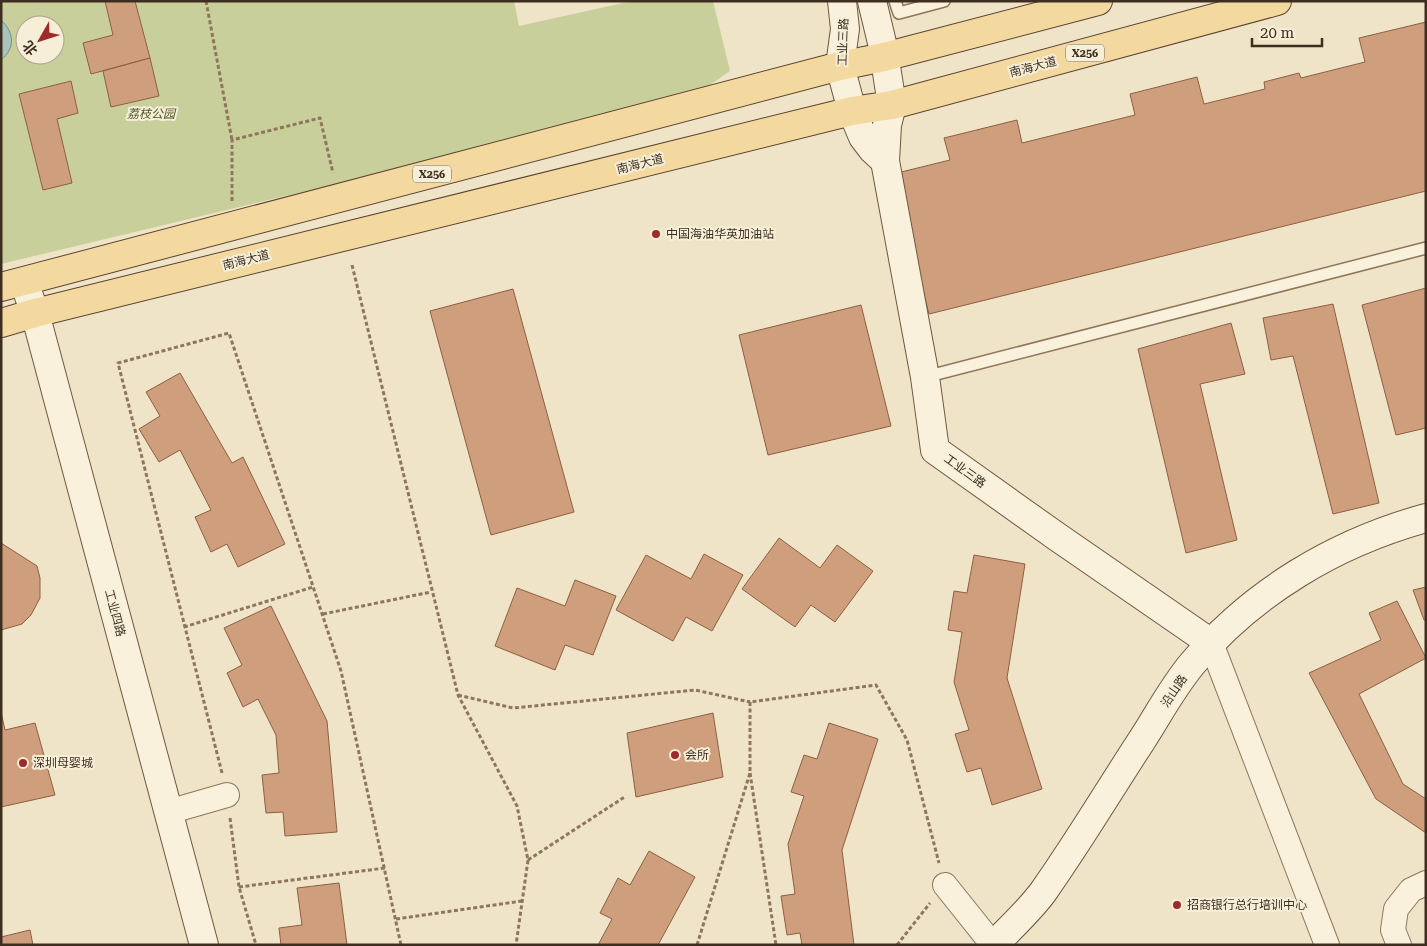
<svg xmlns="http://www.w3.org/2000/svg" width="1427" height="946" font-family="'Roboto Serif','Noto Sans SC',serif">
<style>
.green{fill:#c9cf9b;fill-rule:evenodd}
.water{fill:#a9c4bc;stroke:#6f938a}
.building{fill:#cf9f7d;stroke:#8d5f41}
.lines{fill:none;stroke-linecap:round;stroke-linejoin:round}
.lane-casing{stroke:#8d765c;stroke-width:14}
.street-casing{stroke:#8d765c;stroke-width:26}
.secondary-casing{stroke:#6f573f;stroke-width:30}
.primary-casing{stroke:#5b4430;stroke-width:30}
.path{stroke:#8d765c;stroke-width:3;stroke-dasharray:4 2.5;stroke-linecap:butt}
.lane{stroke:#faf1dc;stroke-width:11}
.street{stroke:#faf1dc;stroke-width:24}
.secondary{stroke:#faf1dc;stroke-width:28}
.primary{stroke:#f3d9a0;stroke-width:28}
.poi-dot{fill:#9e2a2b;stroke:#f7eed8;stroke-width:2}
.labels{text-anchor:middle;stroke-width:4;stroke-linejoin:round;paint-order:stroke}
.shield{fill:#f7eed8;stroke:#756857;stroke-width:1}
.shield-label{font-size:11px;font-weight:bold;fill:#3d2e20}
.street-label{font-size:12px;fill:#3d2e20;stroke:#f7eed8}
.park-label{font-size:12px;font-style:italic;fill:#4d5a26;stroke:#f7eed8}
.poi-label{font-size:12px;fill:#3d2e20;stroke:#f7eed8;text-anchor:start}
</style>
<rect width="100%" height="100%" fill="#f0e4c8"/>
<path class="green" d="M1,1H514L519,26L632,1H713L730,71L690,99L1,264ZM25,25H55V55H25Z"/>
<path class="water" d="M1,20C14,32 16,48 1,60Z"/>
<g class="building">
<polygon points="105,1 135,1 150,58 91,74 83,43 113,35"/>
<polygon points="1426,22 1426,191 929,314 893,174 950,160 944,138 1017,120 1022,143 1135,115 1130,94 1197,77 1204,104 1265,89 1264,82 1299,73 1301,78 1365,62 1359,38"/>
<polygon points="150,58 159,96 111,107 103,71"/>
<polygon points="71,81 78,113 57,119 72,183 43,190 19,94"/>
<polygon points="1426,288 1426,428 1396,435 1362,305"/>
<polygon points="513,289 574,512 491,535 430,311"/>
<polygon points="1333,304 1379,503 1333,514 1293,356 1271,360 1263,318"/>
<polygon points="861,305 891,426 768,455 739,335"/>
<polygon points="1231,323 1245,374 1200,384 1237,540 1186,553 1138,349"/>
<polygon points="180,373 232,463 243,457 285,544 238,567 227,544 211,552 195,517 211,510 180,450 159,462 139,429 160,416 146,392"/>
<polygon points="779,538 820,568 837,545 873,571 835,622 811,605 795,627 742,589"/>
<polygon points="1,543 37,566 40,578 40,598 31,615 22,624 1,630"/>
<polygon points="704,554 743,575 712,631 686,617 673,641 616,610 646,555 691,579"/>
<polygon points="974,555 1025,564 1007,678 1042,789 992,805 981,768 967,772 955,734 969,730 954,682 962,632 948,630 954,591 967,593"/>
<polygon points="575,580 616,596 593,655 565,645 555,670 495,646 517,588 565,606"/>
<polygon points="1426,587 1426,620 1424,620 1413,590"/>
<polygon points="1397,601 1426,658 1359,694 1403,784 1426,799 1426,833 1376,799 1309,673 1381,640 1369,613"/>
<polygon points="271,606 327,721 337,832 285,836 283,812 266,813 262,775 279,773 276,735 258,699 243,707 227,673 242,665 224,628"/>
<polygon points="1,712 5,730 35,723 55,795 1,807"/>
<polygon points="713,713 723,777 636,797 627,733"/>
<polygon points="829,723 878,739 842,850 854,945 802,945 800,933 787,935 781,896 795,894 788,844 804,796 791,792 804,755 817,759"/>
<polygon points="649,851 695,877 658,945 598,945 612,919 600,913 618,878 630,885"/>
<polygon points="339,883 347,945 281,945 279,928 302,925 297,888"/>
<polygon points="30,930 33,945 1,945 1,937"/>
</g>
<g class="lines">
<defs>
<g id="lane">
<polyline points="895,1 899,13 944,1"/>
<polyline points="925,377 1426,248"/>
</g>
<g id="street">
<polyline points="1211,643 1327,945"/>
<polyline points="168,812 227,795"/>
<polyline points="945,885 993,945"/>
<polyline points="1399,945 1393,930 1396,909 1411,890 1426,883"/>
</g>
<g id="secondary">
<polyline points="842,1 845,29 840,66 852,111 863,137 873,150 885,161"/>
<polyline points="872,1 883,47 892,105 887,125 885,161 925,377 935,450 1056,536 1211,643"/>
<polyline points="24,282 35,313 204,945"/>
<path d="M994,945C1010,928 1029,911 1043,892C1077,844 1108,792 1140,743C1157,717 1172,688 1192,664C1253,592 1335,543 1426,518"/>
</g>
<g id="primary">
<polyline points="1,287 840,66 884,57 1098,1"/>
<polyline points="1,323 35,313 852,111 892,105 1277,1"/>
</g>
</defs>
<use href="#lane" class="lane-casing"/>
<use href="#street" class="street-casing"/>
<use href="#secondary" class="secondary-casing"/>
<use href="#primary" class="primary-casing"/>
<g class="path">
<polyline points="206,1 232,140"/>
<polyline points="232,201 232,140 320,118 333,173"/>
<polyline points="352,265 458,695 517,806 528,860 516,945"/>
<polyline points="323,614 431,592"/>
<polyline points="184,627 313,587"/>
<polyline points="458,695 513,708 695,690 750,702"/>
<polyline points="222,773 118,363 229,333 341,671 401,945"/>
<polyline points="750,773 776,945"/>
<polyline points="230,818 239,887 256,945"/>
<polyline points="528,860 626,796"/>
<polyline points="239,887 385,868"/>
<polyline points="396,919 522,901"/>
<polyline points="697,945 750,773 750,702 876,685 907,740 939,863"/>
<polyline points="897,945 930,903"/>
</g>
<use href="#lane" class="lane"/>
<use href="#street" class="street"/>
<use href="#secondary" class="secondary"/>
<use href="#primary" class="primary"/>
</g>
<g class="poi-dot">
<circle cx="656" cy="234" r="5"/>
<circle cx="675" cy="755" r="5"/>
<circle cx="23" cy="763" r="5"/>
<circle cx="1177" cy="905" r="5"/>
</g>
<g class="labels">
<g class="shield">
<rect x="1066" y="44.5" width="38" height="17" rx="4"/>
<rect x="413" y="165.5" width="38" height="17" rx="4"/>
</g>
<g class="shield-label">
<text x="1085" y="57">X256</text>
<text x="432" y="178">X256</text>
</g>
<g class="street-label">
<text transform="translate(843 42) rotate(-88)" y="4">工业三路</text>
<text transform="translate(1033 67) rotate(-15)" y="4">南海大道</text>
<text transform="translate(640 164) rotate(-14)" y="4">南海大道</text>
<text transform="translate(246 260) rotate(-14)" y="4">南海大道</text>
<text transform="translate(965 471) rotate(36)" y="4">工业三路</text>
<text transform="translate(115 613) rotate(75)" y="4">工业四路</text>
<text transform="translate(1174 691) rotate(-56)" y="4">沿山路</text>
</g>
<g class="park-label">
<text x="151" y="118">荔枝公园</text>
</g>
<g class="poi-label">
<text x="666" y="238">中国海油华英加油站</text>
<text x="685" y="759">会所</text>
<text x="33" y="767">深圳母婴城</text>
<text x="1187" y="909">招商银行总行培训中心</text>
</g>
</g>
<rect width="1427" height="946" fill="none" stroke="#3d2e20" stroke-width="5"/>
<g transform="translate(40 40) rotate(231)"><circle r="24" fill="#f7eed8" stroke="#ada18e"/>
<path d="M0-4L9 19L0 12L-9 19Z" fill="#9e2a2b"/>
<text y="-8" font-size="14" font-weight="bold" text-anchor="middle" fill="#3d2e20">北</text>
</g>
<path d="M1252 38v8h70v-8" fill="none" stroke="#3d2e20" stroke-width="2.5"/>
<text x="1260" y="38" font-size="15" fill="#3d2e20" stroke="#f7eed8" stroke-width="4" paint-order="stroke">20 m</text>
</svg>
